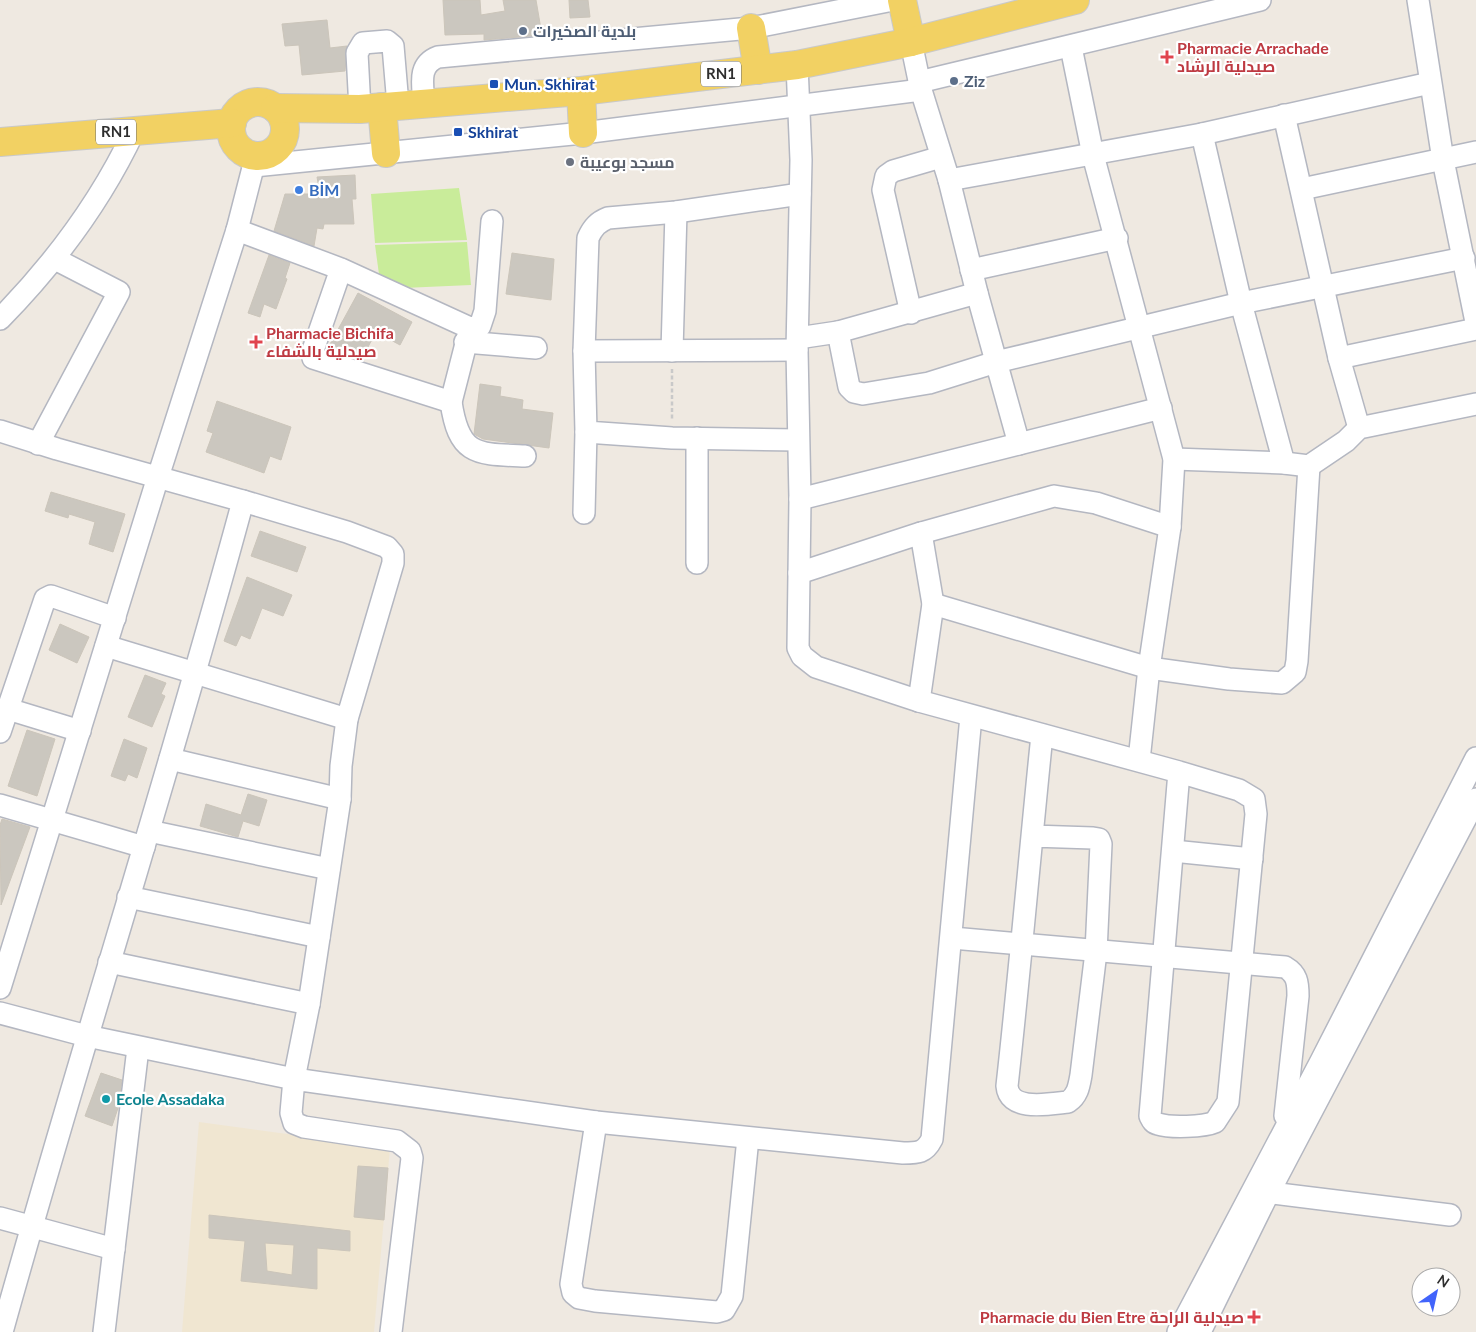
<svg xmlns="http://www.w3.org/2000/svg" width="1476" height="1332" font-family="Lato,Cairo,sans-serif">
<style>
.education{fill:#f0e6d1}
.pitch{fill:#c9ec9a}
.building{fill:#cbc7bf;stroke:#cbc5ba;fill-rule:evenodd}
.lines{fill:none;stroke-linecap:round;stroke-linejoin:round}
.minor-casing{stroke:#b4b7c1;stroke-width:24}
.major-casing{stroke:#c9c9c9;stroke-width:30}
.path{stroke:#c9c9c9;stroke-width:2.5;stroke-dasharray:4 2.5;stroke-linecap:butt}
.minor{stroke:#fff;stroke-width:21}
.major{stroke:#f2d163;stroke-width:28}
.service-dot{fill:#5c6f8a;stroke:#fff;stroke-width:2}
.health-dot{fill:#e0444e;stroke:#fff;stroke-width:2}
.transit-dot{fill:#1a4fb4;stroke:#fff;stroke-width:2}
.worship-dot{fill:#6b7280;stroke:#fff;stroke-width:2}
.shop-dot{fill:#3f7fe0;stroke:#fff;stroke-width:2}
.culture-dot{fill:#0f9aa8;stroke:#fff;stroke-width:2}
.labels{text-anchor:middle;stroke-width:4.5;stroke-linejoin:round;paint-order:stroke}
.shield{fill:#fff;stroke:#6d6d6d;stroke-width:1}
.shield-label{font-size:15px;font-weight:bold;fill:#2e2e2e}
.service-label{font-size:16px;font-weight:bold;fill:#4e5e75;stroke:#fff;text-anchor:start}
.health-label{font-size:16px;font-weight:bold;fill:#be3a42;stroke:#fff;text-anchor:start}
.transit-label{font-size:16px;font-weight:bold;fill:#164399;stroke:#fff;text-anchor:start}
.worship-label{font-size:16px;font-weight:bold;fill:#5b616d;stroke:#fff;text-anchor:start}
.shop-label{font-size:16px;font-weight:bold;fill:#366cbe;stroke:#fff;text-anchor:start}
.culture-label{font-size:16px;font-weight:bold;fill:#0d838f;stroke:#fff;text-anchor:start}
</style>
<rect width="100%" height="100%" fill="#efe9e1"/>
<polygon class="education" points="199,1122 390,1148 374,1332 182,1332"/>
<g class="pitch">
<polygon points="459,188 467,240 375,243 371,194"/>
<polygon points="467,242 471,285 381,289 375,245"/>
</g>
<g class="building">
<polygon points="443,0 480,0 481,15 505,11 503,0 536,0 542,35 484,40 484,34 445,35"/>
<polygon points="569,0 588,0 590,17 570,18"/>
<polygon points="327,20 330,48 347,46 345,71 302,75 299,45 285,46 282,24"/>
<polygon points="355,175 356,199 352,199 354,224 324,224 323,229 317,228 314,246 274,231 285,194 320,194 317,177"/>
<polygon points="512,253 554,259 551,300 506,294"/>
<polygon points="269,255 290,263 285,278 287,279 276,309 264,304 260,317 248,313"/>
<polygon points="358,293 412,322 400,345 376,332 361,360 329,346"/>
<polygon points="480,384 501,387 500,396 523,400 522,409 553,413 549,448 483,439 474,434"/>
<polygon points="217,401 291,427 281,460 270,456 264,473 206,452 213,433 207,431"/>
<polygon points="51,492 125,514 113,552 89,544 95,522 69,514 68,518 45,511"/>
<polygon points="260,531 306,547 297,572 251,556"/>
<polygon points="247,577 292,595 283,616 262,608 250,639 241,635 236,646 224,641"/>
<polygon points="60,624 89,637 77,663 49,650"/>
<polygon points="145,675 166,683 161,694 165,696 152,727 128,717"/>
<polygon points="27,730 55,739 37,796 8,786"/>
<polygon points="124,739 147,748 137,778 128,774 125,781 111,776"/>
<polygon points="248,794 267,800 259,826 243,821 238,837 200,826 206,804 241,815"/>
<polygon points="2,819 30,827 1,905 0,825"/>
<polygon points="101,1073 122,1080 118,1108 112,1126 85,1116"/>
<polygon points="358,1166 388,1168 384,1220 354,1217"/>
<path d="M209,1215L350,1231V1251L317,1248V1289L241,1281L245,1241L209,1238ZM265,1243L294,1245L292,1275L267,1271Z"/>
</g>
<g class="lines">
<defs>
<g id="minor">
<polyline points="1418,0 1443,160 1476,322"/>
<polyline points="911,42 921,90 949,180 977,293 1019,444"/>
<polyline points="1071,47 1093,155 1174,459 1170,527 1149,668 1139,760"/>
<path d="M797,65L801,160L797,350L800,499L798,648L802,656L816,667L919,701L1179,772L1239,790L1254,799L1256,814L1228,1102L1215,1122C1204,1127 1170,1128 1158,1124C1153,1123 1152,1120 1150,1116L1179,772"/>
<polyline points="919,82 1260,0"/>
<path d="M424,103C423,85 417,65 438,57L751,28L893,0"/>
<polyline points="360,109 357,53 363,43 387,41 393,46 398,105"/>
<polyline points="1284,115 1339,358 1359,428"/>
<polyline points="1202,134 1241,303 1284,463"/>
<polyline points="254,166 583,133 921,90"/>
<polyline points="949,180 1202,134 1430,83"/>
<polyline points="1302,189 1476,152"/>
<polyline points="237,230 341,269 470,328 451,402 313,358 312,353 341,269"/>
<polyline points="971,270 1117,238"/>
<polyline points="977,293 838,332 849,387 854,392 863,394 929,383 996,362 1241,303 1464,258"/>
<polyline points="911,313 883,190 886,176 893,171 941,157"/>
<path d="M0,319C54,264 101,201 134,131"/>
<polyline points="470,328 480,326 485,311 492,221"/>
<polyline points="798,338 838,332"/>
<polyline points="465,342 536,348"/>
<polyline points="584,351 797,350"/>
<polyline points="672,351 676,212"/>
<polyline points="1339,358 1476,329"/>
<path d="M451,402C459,456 476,454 525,456"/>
<path d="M0,431L57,449L243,501C168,779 79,1054 2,1332"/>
<path d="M798,440L672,438L586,432L584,351L588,238C593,227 598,222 608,218L676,212L800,194"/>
<polyline points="38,444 119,292 55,259"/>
<polyline points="1174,459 1284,463 1309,466 1346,441 1359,428 1476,404"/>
<polyline points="800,499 1161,408"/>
<polyline points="584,513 586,432"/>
<polyline points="697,563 697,438"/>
<polyline points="799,573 921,533 1054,496 1096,503 1170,527"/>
<polyline points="933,604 1149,668 1229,679 1282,683 1295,672 1297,661 1309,466"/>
<polyline points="106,646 347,719"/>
<polyline points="919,701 933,604 921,533"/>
<polyline points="8,709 80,731"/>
<polyline points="0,732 45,599 51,596 115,618"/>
<polyline points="170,759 340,799"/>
<polyline points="0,805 144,847"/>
<polyline points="149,831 329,869"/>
<path d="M1032,836L1093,838L1099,839L1101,844L1096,952L1081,1075C1079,1086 1078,1095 1068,1102C1049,1104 1009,1112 1007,1086C1020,969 1030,852 1042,735"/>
<polyline points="1173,851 1252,859"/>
<polyline points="128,897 319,937"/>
<path d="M952,938L1285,967C1297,974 1298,982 1298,996L1285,1116"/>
<polyline points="109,962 309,1004"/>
<polyline points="0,988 158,477 237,230 256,156"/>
<polyline points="0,1013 87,1036 294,1079 309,1004 340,799 341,766 347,719 393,563 393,554 387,547 347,532 243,501"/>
<polyline points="596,1122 571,1284 573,1293 579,1298 595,1301 717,1312 724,1310 732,1296 748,1138"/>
<polyline points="1256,1191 1450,1215"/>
<polyline points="0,1218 114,1249"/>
<polyline points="104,1332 138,1048"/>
<path d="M391,1332L412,1158L410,1151L397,1141L304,1127L294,1123L291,1113L294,1079L596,1122L903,1153C918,1153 925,1153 932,1139L971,716"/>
<polyline points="1178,1332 1321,1061 1476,758"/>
<polyline points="1200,1332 1266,1198 1476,799"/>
</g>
<g id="major">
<polyline points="902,0 911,42"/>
<polyline points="751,28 758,70"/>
<polyline points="581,91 583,133"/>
<circle cx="258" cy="129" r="27"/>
<polyline points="382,107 386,153"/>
<polyline points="275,108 360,109 581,91 797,65 911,42 1075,0"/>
<polyline points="0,142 232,123"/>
</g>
</defs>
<use href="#minor" class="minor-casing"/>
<use href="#major" class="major-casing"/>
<polyline class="path" points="672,369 672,421"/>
<use href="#minor" class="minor"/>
<use href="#major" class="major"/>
</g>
<g class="service-dot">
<circle cx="523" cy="31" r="5"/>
<circle cx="954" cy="81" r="5"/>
</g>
<g class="health-dot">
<path d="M1164.5 49.5h5v5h5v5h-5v5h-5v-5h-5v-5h5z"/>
<path d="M253.5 334.5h5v5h5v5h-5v5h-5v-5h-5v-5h5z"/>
<path d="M1251.5 1309.5h5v5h5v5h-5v5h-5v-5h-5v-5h5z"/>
</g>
<g class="transit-dot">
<rect x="489" y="79" width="10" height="10" rx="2.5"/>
<rect x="453" y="127" width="10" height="10" rx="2.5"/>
</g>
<circle class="worship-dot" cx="570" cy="162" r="5"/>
<circle class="shop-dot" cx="299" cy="190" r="5"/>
<circle class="culture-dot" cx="106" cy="1099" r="5"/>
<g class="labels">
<g class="shield">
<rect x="701" y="61.5" width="40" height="25" rx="4"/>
<rect x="96" y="119.5" width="40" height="25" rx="4"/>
</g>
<g class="shield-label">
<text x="721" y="79">RN1</text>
<text x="116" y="137">RN1</text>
</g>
<g class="service-label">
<text x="533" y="37">بلدية الصخيرات</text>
<text x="964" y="87">Ziz</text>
</g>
<g class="health-label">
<text x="1177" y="54">Pharmacie Arrachade<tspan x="1177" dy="18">صيدلية الرشاد</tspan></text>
<text x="266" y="339">Pharmacie Bichifa<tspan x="266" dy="18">صيدلية بالشفاء</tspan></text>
<text x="1244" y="1323" text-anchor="end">Pharmacie du Bien Etre صيدلية الراحة</text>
</g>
<g class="transit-label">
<text x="504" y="90">Mun. Skhirat</text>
<text x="468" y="138">Skhirat</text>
</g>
<g class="worship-label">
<text x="580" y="168">مسجد بوعيبة</text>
</g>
<g class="shop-label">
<text x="309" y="196">BİM</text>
</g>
<g class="culture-label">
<text x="116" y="1105">Ecole Assadaka</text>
</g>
</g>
<g transform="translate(1436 1292) rotate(34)"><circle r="24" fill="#ffffff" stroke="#ababab"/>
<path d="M0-4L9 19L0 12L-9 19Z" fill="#4264fb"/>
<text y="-8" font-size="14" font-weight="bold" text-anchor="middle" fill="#2e2e2e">N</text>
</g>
</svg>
